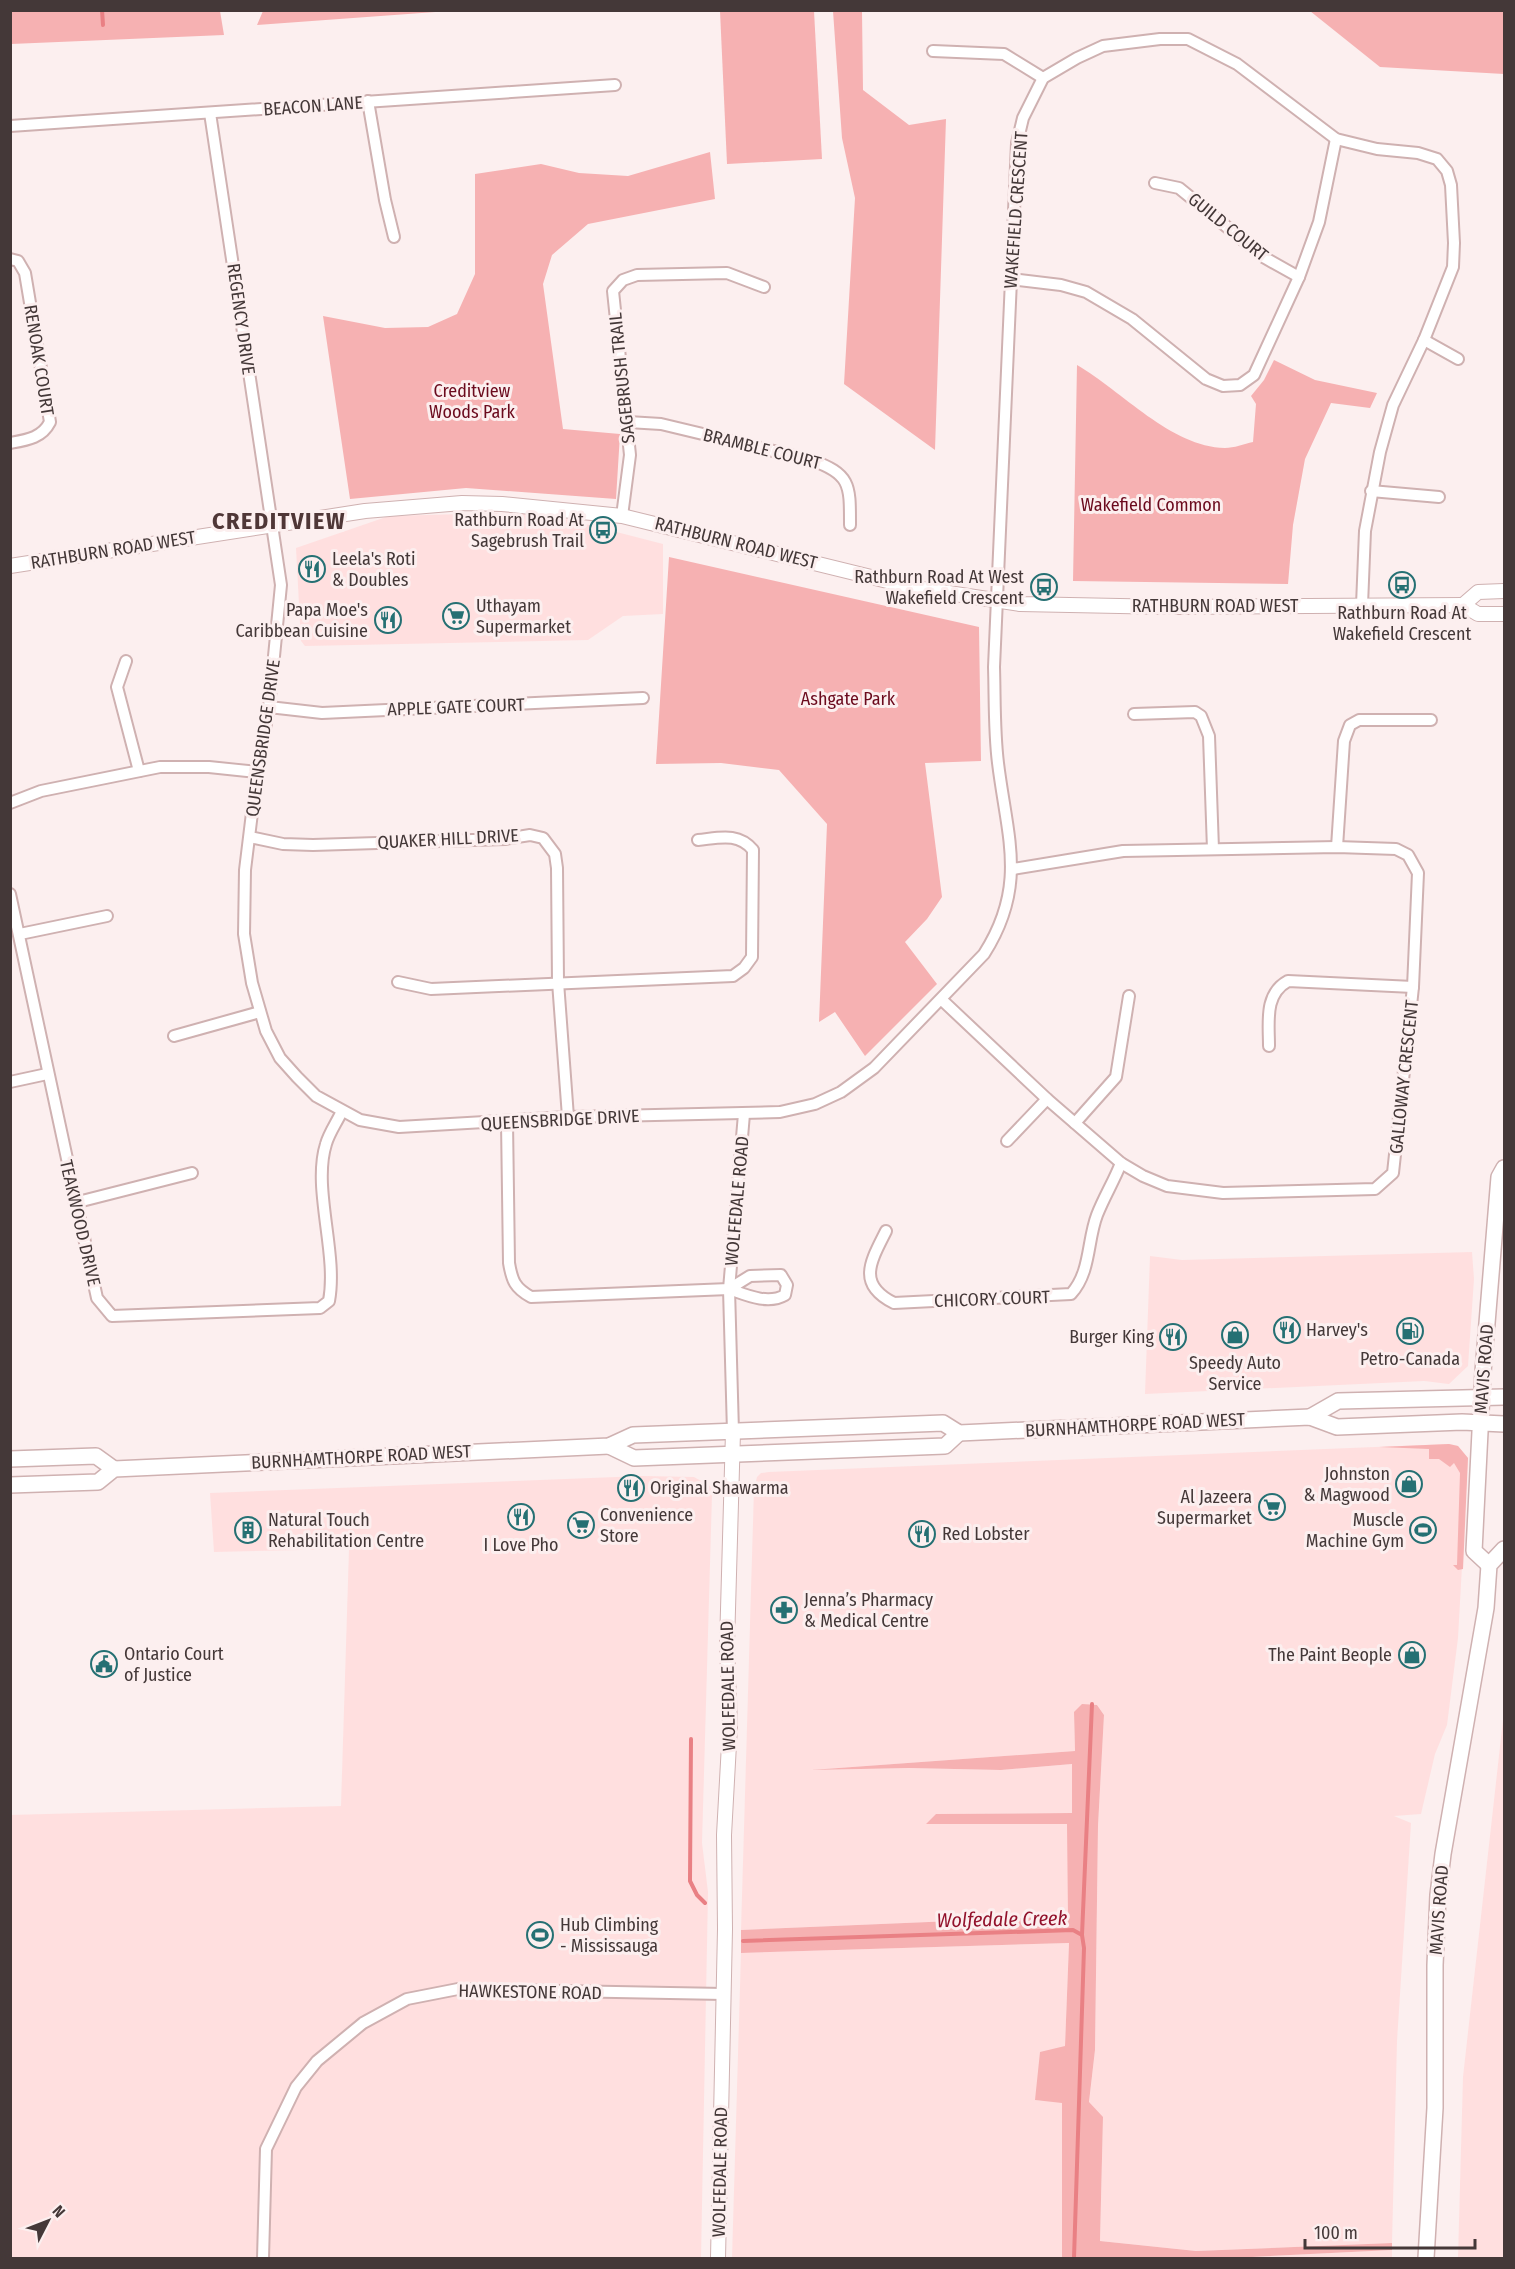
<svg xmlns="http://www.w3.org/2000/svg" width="1515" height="2269" font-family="'Fira Sans Condensed',sans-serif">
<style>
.built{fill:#ffdfdf}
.green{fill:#f6b1b2}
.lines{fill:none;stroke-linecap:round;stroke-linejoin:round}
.stream{stroke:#e98084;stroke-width:4}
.minor-casing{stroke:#cfb1b1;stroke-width:14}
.tertiary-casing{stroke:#cfb1b1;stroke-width:16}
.secondary-casing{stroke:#cfb1b1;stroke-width:18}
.minor{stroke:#fff;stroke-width:10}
.tertiary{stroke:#fff;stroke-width:14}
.secondary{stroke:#fff;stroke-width:15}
.labels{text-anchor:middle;stroke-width:6;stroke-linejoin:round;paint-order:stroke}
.street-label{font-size:18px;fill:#443838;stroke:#fcefef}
.park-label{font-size:18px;fill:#6b0a1d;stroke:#fcefef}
.poi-label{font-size:18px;fill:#443838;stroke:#fcefef;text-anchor:start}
.water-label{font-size:20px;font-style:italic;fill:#92122c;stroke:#fcefef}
.district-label{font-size:24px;font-weight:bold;letter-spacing:1.5px;fill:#4f3737;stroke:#fcefef}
</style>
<rect width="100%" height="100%" fill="#fcefef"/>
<g class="built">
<polygon points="539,512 663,544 663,614 623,616 588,640 305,646 301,641 296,548 389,516"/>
<polygon points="1472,1252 1474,1279 1468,1366 1449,1384 1424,1381 1145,1394 1150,1256 1182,1260"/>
<polygon points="1449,1444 1458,1446 1468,1458 1458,1638 1447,1725 1435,1754 1421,1814 1394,1816 1411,1823 1397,2041 1392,2243 1196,2251 1100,2241 1103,2118 1089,2103 1095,2050 1098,1826 1104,1715 1097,1705 1074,1713 1075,1751 811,1770 909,1768 1001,1770 1072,1764 1072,1813 937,1814 927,1824 1068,1824 1068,1916 741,1930 754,1489 757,1477 761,1473 769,1472"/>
<polygon points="642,1476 694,1477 710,1486 712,1494 702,1843 708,1892 701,2258 11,2258 10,1815 341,1806 349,1549 214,1552 210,1493"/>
<polygon points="1504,1711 1504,2258 1458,2258 1463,2077"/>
<polygon points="1069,1943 1065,2046 1035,2100 1062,2102 1062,2258 732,2258 741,1953"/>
<polygon points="1392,2250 1392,2258 1232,2258"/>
</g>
<g class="green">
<polygon points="1430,10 1504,12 1504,74 1380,67 1310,11"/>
<polygon points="10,11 220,11 224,35 11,44"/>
<polygon points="263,11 263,10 449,11 257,25"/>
<polygon points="720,11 814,11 822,159 727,164"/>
<polygon points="833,11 862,11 863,90 909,125 946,119 935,450 844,384 855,198 842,138"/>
<polygon points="710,152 715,199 588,224 552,255 543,284 563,429 620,434 616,499 466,488 350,499 323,316 385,328 428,327 457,314 475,274 475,174 541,164 579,173 628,176"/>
<path d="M1274,360L1315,380L1377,393L1370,408L1331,403L1305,459L1293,525L1288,584L1073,581L1077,365C1122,391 1171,447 1225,448C1234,448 1244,444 1253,442L1256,404L1251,396L1264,380Z"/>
<polygon points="669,557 979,627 981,761 925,763 942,897 927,919 905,942 937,984 865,1056 835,1012 819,1022 827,824 779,770 721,763 656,764"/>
<polygon points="1449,1444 1458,1446 1468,1458 1463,1569 1458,1570 1453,1565 1457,1565 1460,1473 1454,1463 1450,1467 1439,1459 1429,1459 1429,1449 1379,1447"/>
<polygon points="1082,1704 1097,1705 1104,1715 1098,1826 1095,2050 1089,2102 1103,2117 1100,2241 1196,2251 1392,2243 1392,2250 1232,2258 1062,2258 1062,2103 1035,2100 1040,2052 1065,2046 1069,1943 741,1953 741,1930 1068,1916 1067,1824 926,1824 936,1814 1072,1813 1072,1764 1001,1770 909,1768 811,1770 1075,1751 1074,1712"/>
</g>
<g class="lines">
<g class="stream">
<polyline points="102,10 103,25"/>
<polyline points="691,1739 690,1881 697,1895 705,1903"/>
<polyline points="1082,1935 1092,1704"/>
<polyline points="743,1941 1073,1930 1082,1935 1084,1948 1074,2258"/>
</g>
<defs>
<g id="minor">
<polyline points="933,51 1004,54 1043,78"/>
<polyline points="368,101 385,200 394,237"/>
<path d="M210,113L281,585L269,707L257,772L245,870L244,934L252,983L266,1031L280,1058L297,1077L316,1096L360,1120L399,1127L568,1117L780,1112L815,1104L841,1092L874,1068L984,954C1028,885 1007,837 998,763C994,731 995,699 994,667L1017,143L1023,118L1043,78L1077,58L1103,46L1160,39H1188L1237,64L1336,139L1377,149L1418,153L1437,159L1447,171L1451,185L1454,243L1453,267L1424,340L1393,405L1380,452L1365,531L1362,605"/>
<polyline points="10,126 615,85"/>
<polyline points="1155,183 1179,188 1265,258 1299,277"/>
<path d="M10,259L18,261L25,273L50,422C42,438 27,440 10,443"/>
<polyline points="1011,279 1061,285 1086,292 1132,319 1206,379 1223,386 1240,385 1254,375 1299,277 1319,222 1336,139"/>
<polyline points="1424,340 1458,359"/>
<path d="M628,422L661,424L811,460C851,474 850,485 850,525"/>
<polyline points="1371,491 1439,497"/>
<polyline points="622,516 630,455 613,291 623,280 637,275 727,273 764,287"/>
<polyline points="126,661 117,687 139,771"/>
<polyline points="269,707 322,713 643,698"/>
<polyline points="1134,714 1195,712 1201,716 1209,736 1213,849"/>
<polyline points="10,803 41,791 160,767 209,767 257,772"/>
<polyline points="250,837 283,844 313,845 505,839 530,835 543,838 555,854 557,868 558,982 568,1117"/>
<polyline points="1337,847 1344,741 1350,725 1359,720 1431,720"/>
<path d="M10,894L97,1298L112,1316L320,1308L329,1301C338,1253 312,1188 326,1144C329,1133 337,1122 342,1111"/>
<polyline points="20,934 107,916"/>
<path d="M398,982L431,989L733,976L744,968L752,957L753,850C738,832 719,838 698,840"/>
<polyline points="942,1000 1047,1099 1121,1163 1143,1176 1167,1186 1223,1193 1375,1189 1393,1173 1413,987 1418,873 1408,855 1396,849 1337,847 1123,851 1013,869"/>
<polyline points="174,1036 260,1012"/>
<path d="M1269,1046C1269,1022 1264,994 1288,981L1413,987"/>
<polyline points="10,1082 47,1074"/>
<path d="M507,1122L509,1263C512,1281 515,1288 531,1297L729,1289C746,1295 768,1305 785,1295L787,1285L781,1275L750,1276L729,1289"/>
<polyline points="1075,1123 1116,1077 1129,996"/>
<polyline points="1007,1141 1047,1099"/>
<polyline points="74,1203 192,1173"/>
<path d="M886,1231C871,1261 856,1284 894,1303L1071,1294C1091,1272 1087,1241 1097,1215C1104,1197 1114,1181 1121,1163"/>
<polyline points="733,1432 729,1289 744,1114"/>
<polyline points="263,2258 266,2149 296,2087 317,2061 363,2023 407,1999 458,1989 724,1994"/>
</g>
<g id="tertiary">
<polyline points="10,566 365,511 462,503 502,504 622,516 916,588 1020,604 1169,607 1463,605 1478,614 1504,614"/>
<polyline points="1463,605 1478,592 1504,591"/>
<polyline points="718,2258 725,1929 724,1835 730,1726 727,1645 733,1432"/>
</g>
<g id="secondary">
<polyline points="1310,1417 1338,1401 1504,1397"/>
<polyline points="609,1446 634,1458 945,1446 959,1433"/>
<polyline points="10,1459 96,1456 114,1469"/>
<polyline points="10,1485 98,1482 114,1469 609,1446 633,1435 943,1423 959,1433 1310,1417 1337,1427 1462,1422 1504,1424"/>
<polyline points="1489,1565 1474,1551 1483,1372 1499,1177 1504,1168"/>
<polyline points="1426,2258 1435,2108 1435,1965 1438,1895 1443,1854 1486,1608 1489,1565 1504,1549"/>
</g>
</defs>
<use href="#minor" class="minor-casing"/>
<use href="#tertiary" class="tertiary-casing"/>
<use href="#secondary" class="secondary-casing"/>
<use href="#minor" class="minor"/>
<use href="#tertiary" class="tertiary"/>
<use href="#secondary" class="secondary"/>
</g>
<defs>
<symbol id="bus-ring" viewBox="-11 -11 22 22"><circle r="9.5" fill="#fcefef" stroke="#257073" stroke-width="1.5"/><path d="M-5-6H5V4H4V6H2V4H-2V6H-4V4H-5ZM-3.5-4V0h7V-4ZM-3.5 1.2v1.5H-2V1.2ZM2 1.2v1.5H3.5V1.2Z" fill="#257073"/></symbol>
<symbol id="restaurant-ring" viewBox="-11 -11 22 22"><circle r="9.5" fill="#fcefef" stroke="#257073" stroke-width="1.5"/><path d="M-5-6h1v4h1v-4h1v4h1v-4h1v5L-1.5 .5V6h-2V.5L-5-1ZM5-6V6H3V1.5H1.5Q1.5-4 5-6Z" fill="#257073"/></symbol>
<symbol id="supermarket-ring" viewBox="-11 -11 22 22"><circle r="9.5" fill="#fcefef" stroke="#257073" stroke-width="1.5"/><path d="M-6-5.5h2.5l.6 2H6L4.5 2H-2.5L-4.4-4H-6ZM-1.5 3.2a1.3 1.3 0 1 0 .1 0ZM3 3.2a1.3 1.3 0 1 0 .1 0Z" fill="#257073"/></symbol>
<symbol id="fuel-ring" viewBox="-11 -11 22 22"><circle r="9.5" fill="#fcefef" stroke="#257073" stroke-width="1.5"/><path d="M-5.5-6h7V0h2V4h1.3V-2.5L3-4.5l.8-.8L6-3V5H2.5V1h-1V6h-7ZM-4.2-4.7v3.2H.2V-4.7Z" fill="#257073"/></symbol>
<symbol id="shop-ring" viewBox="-11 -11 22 22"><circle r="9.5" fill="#fcefef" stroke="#257073" stroke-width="1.5"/><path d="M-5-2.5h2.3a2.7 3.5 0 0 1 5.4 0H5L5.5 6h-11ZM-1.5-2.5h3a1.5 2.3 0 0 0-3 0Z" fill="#257073"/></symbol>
<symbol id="building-ring" viewBox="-11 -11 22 22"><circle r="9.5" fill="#fcefef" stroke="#257073" stroke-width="1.5"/><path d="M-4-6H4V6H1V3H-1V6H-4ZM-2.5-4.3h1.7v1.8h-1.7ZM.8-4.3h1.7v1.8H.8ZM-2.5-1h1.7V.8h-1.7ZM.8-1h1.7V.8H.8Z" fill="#257073"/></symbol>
<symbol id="stadium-ring" viewBox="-11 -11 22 22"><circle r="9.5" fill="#fcefef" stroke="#257073" stroke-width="1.5"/><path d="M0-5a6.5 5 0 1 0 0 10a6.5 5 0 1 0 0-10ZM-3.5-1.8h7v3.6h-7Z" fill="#257073"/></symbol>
<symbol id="pharmacy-ring" viewBox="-11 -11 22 22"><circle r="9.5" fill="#fcefef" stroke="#257073" stroke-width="1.5"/><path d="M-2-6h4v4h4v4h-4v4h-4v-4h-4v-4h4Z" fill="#257073"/></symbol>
<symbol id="civic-ring" viewBox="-11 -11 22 22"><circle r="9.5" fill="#fcefef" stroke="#257073" stroke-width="1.5"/><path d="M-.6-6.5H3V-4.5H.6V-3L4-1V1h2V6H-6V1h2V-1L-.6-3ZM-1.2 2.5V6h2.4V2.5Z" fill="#257073"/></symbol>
</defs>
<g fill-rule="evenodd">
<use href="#bus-ring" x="588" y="515" width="30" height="30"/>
<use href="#restaurant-ring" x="297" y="554" width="30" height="30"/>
<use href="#bus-ring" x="1387" y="570" width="30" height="30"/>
<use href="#bus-ring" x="1029" y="572" width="30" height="30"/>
<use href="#supermarket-ring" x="441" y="601" width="30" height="30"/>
<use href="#restaurant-ring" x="373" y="605" width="30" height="30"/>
<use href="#restaurant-ring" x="1272" y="1315" width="30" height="30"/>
<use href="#fuel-ring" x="1395" y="1316" width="30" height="30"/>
<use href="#shop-ring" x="1220" y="1320" width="30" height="30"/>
<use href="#restaurant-ring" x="1158" y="1322" width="30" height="30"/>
<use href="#shop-ring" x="1394" y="1469" width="30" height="30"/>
<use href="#restaurant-ring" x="616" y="1473" width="30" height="30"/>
<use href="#supermarket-ring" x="1257" y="1492" width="30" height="30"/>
<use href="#restaurant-ring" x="506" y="1502" width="30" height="30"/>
<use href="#supermarket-ring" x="566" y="1510" width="30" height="30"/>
<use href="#building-ring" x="233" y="1515" width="30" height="30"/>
<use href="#stadium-ring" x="1408" y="1515" width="30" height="30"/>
<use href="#restaurant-ring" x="907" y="1519" width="30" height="30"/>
<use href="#pharmacy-ring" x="769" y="1595" width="30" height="30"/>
<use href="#shop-ring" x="1397" y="1640" width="30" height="30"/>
<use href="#civic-ring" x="89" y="1649" width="30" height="30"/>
<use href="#stadium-ring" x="525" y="1920" width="30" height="30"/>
</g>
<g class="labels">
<g class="street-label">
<text transform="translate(313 106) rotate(-4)" y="6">BEACON LANE</text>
<text transform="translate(1016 210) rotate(-86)" y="6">WAKEFIELD CRESCENT</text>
<text transform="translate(1228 227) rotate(39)" y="6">GUILD COURT</text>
<text transform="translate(241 319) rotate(82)" y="6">REGENCY DRIVE</text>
<text transform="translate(39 360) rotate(81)" y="6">RENOAK COURT</text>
<text transform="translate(622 378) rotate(-96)" y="6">SAGEBRUSH TRAIL</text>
<text transform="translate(762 449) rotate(14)" y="6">BRAMBLE COURT</text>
<text transform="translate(736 543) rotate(14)" y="6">RATHBURN ROAD WEST</text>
<text transform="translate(113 550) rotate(-9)" y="6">RATHBURN ROAD WEST</text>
<text x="1215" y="612">RATHBURN ROAD WEST</text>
<text transform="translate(456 707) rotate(-2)" y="6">APPLE GATE COURT</text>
<text transform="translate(263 738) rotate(-82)" y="6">QUEENSBRIDGE DRIVE</text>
<text transform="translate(448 839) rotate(-3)" y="6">QUAKER HILL DRIVE</text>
<text transform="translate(1404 1077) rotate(-84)" y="6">GALLOWAY CRESCENT</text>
<text transform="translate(560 1120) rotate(-3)" y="6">QUEENSBRIDGE DRIVE</text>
<text transform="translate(737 1201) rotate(-85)" y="6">WOLFEDALE ROAD</text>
<text transform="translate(80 1223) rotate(77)" y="6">TEAKWOOD DRIVE</text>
<text transform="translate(992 1299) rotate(-2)" y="6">CHICORY COURT</text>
<text transform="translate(1484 1369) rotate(-86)" y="6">MAVIS ROAD</text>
<text transform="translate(1135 1425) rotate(-3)" y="6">BURNHAMTHORPE ROAD WEST</text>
<text transform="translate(361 1457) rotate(-3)" y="6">BURNHAMTHORPE ROAD WEST</text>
<text transform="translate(728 1686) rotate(-91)" y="6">WOLFEDALE ROAD</text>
<text transform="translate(1439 1910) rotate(-86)" y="6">MAVIS ROAD</text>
<text transform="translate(530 1992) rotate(1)" y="6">HAWKESTONE ROAD</text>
<text transform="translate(720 2172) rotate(-89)" y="6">WOLFEDALE ROAD</text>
</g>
<g class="park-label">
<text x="472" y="397">Creditview<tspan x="472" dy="21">Woods Park</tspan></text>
<text x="1151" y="511">Wakefield Common</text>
<text x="848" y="705">Ashgate Park</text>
</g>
<g class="poi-label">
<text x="584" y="526" text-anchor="end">Rathburn Road At<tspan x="584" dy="21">Sagebrush Trail</tspan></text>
<text x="332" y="565">Leela's Roti<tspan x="332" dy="21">&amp; Doubles</tspan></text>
<text x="1024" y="583" text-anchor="end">Rathburn Road At West<tspan x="1024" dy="21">Wakefield Crescent</tspan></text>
<text x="476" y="612">Uthayam<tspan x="476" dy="21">Supermarket</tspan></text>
<text x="368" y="616" text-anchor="end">Papa Moe's<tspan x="368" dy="21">Caribbean Cuisine</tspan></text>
<text x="1402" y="619" text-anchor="middle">Rathburn Road At<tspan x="1402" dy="21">Wakefield Crescent</tspan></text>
<text x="1306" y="1336">Harvey's</text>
<text x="1154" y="1343" text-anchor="end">Burger King</text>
<text x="1410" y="1365" text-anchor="middle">Petro-Canada</text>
<text x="1235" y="1369" text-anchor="middle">Speedy Auto<tspan x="1235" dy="21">Service</tspan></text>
<text x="1390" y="1480" text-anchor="end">Johnston<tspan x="1390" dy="21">&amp; Magwood</tspan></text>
<text x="650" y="1494">Original Shawarma</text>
<text x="1252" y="1503" text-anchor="end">Al Jazeera<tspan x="1252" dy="21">Supermarket</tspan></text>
<text x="600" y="1521">Convenience<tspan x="600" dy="21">Store</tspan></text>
<text x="268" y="1526">Natural Touch<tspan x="268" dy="21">Rehabilitation Centre</tspan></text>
<text x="1404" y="1526" text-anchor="end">Muscle<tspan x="1404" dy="21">Machine Gym</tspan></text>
<text x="942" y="1540">Red Lobster</text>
<text x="521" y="1551" text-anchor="middle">I Love Pho</text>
<text x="804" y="1606">Jenna’s Pharmacy<tspan x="804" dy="21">&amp; Medical Centre</tspan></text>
<text x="124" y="1660">Ontario Court<tspan x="124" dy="21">of Justice</tspan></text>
<text x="1392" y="1661" text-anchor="end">The Paint Beople</text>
<text x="560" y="1931">Hub Climbing<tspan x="560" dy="21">- Mississauga</tspan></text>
</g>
<g class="water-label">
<text transform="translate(1002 1919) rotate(-1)" y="7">Wolfedale Creek</text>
</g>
<g class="district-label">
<text x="279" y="529">CREDITVIEW</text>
</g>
</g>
<rect width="1515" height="2269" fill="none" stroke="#443838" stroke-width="24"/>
<g transform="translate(48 2221) rotate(48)" stroke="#fcefef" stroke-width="4.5" paint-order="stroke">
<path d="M0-4.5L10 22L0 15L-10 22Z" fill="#443838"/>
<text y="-9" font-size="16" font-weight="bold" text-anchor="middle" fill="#443838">N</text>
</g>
<path d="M1305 2239v9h170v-9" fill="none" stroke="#443838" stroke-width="3"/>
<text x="1314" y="2239" font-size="18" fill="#443838" stroke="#fcefef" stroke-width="4.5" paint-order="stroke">100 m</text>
</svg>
